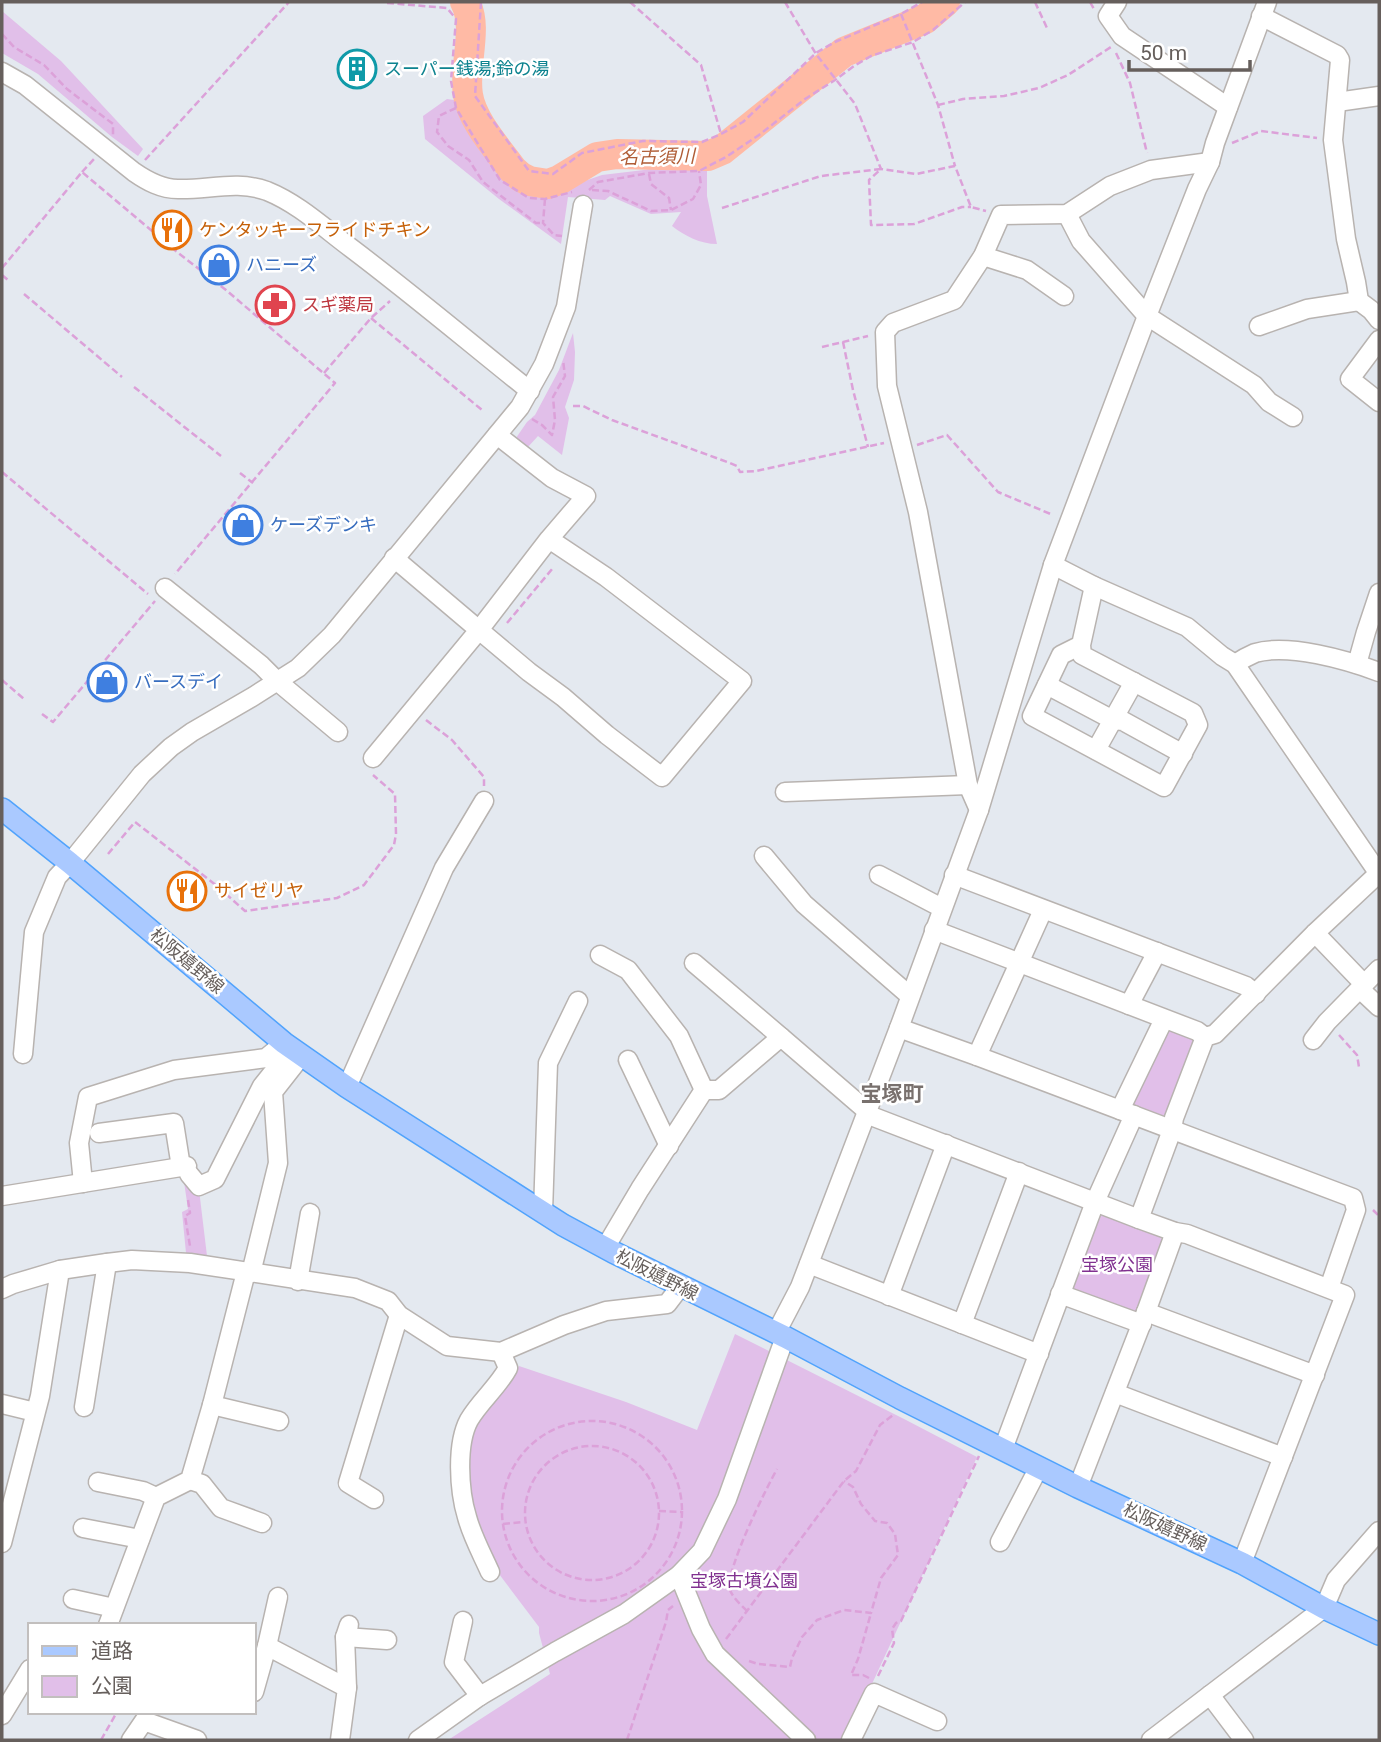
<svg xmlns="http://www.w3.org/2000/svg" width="1381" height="1742" font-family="Roboto,'Noto Sans JP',sans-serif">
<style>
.green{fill:#e1bfe9}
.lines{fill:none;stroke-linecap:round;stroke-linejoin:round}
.river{stroke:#ffbaa5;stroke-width:30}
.minor-casing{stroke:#b8b3b0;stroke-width:21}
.major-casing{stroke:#51a3fc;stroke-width:24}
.path{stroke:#dca1d9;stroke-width:2.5;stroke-dasharray:7 3.5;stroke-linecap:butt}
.minor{stroke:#fff;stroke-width:18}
.major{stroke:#aac9ff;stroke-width:21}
.labels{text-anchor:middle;stroke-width:5;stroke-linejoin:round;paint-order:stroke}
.culture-label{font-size:18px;fill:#0d838f;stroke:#fff;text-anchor:start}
.food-label{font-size:18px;fill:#c56008;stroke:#fff;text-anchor:start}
.shop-label{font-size:18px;fill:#366cbe;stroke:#fff;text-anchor:start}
.health-label{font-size:18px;fill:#be3a42;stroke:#fff;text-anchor:start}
.street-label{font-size:18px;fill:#665f5c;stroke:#fff}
.park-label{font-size:18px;fill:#813190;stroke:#fff}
.water-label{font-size:19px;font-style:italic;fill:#b05d36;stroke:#fff}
.quarter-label{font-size:21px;font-weight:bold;fill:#78706d;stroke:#fff}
</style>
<rect width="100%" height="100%" fill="#e4e9f0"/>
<g class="green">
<polygon points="2,11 61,61 143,149 138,156 112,137 38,74 2,53"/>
<path d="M447,99L461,101L500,173L529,193L547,194L602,175L644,170L707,160V196L717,244C700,244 685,236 672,226L681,212L651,214L610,196L605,200L568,197L561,244L499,199L425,139L423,116Z"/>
<polygon points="573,333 575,352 574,380 565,407 569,418 562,455 538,436 527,448 516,438 527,422 535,415 559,370"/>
<polygon points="1171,1027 1192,1037 1195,1044 1168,1112 1162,1117 1134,1107 1130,1100 1164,1029"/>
<polygon points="197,1173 207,1256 186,1253 182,1212 188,1209 183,1175"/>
<polygon points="1105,1215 1158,1235 1164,1242 1138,1310 1129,1313 1073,1292 1071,1281 1096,1216"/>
<polygon points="735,1334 906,1420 977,1457 846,1740 448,1740 550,1674 539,1633 539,1627 499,1574 476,1519 472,1507 466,1454 475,1423 507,1386 519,1366 626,1402 697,1430"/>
</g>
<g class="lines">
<path class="river" d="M465,2C479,28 463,65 468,95C472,121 497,148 513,170L521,177L529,181L548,184L559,180L597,157L617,154L708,156L722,150L844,52L925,19L945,2"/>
<defs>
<g id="minor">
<polyline points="1117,2 1108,16 1122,36 1228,107"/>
<polyline points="1261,16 1337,55 1340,60 1333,140 1346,239 1356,282 1359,301 1371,310 1379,320"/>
<path d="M2,72L25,85L134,172C147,181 161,189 178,189C208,190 237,180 267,191C299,204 324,228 351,248C412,294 470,343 530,391"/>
<polyline points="1337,102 1379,96"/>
<polyline points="1067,214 1081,241 1147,316 1254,385 1269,402 1293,417"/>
<polyline points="983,256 1027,270 1064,296"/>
<polyline points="1259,326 1307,309 1359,301"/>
<polyline points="1379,340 1350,379 1379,402"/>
<polyline points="497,435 552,478 586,496 549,539 606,577 742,681 662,777 607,735 563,697 529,672 479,630 549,539"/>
<polyline points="1053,565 1094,586 1187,627 1222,656 1235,664 1379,874"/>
<polyline points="165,588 261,665 277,681 338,732"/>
<polyline points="1081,645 1061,655 1032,716 1164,787 1198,725 1193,713 1082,655 1081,645 1094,586"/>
<path d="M1235,664C1241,660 1248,656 1255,653C1288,643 1347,660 1379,672"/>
<polyline points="1357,664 1366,632 1379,593"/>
<polyline points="1047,685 1113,720 1123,721 1183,754"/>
<polyline points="1096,750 1134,682"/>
<polyline points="373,758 479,630 394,558"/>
<polyline points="785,792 968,785"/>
<polyline points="979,810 968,785 918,512 887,386 885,332 893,323 954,300 983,256 1001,215 1067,214 1110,186 1151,170 1210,162"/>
<polyline points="764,856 804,904 910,996"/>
<polyline points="879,875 942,908"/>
<polyline points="954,875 1246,986 1256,994"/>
<polyline points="934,930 1197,1031 1205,1037"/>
<polyline points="1315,933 1364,984 1363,992 1379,1007"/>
<polyline points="600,955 628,970 679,1036 704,1090"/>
<polyline points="694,963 781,1037"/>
<polyline points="1129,1005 1157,952"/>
<polyline points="899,1028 977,1056 1353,1198 1356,1210 1329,1288"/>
<polyline points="1313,1040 1327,1022 1379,969"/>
<polyline points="23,1054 34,932 57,877 70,863 142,774 171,747 192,732 254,696 298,668 332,635 520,407 544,364 566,307 583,205"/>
<polyline points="977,1056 1043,910"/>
<polyline points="628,1060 669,1146"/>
<polyline points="347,1087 444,868 484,801"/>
<polyline points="1120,1110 1164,1019"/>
<polyline points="866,1114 1139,1219 1175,1232 1187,1234 1345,1295 1242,1563"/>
<polyline points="99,1133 174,1123 181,1167"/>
<polyline points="189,1174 199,1186 215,1179 262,1086 290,1051"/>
<polyline points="83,1183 79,1143 88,1097 174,1070 266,1058 284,1043"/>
<polyline points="2,1196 187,1166"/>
<polyline points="543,1212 548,1063 578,1001"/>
<polyline points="1139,1219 1172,1130 1174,1118 1205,1037 1215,1034 1315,933 1379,873"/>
<polyline points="605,1248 640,1189 704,1090 719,1090 781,1037 867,1111"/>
<polyline points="809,1264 1039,1354"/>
<polyline points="251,1273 278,1163 273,1092 302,1055"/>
<polyline points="298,1281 310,1213"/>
<polyline points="2,1289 13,1284 60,1270 107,1263 132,1260 190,1263 355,1288 388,1301 399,1315 447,1346 501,1352 564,1325 606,1311 667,1304 680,1287"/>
<polyline points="1060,1294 1142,1324"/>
<polyline points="889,1296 946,1144"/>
<polyline points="1146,1312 1315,1375"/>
<polyline points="962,1324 1019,1172"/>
<polyline points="776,1333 800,1287 899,1028 979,810 1053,565 1147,316 1197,189 1210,162 1215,143 1267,2"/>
<polyline points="1115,1393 1283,1457"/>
<polyline points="2,1404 35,1412"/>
<polyline points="212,1405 279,1421"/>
<polyline points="84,1407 107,1263"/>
<polyline points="1003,1449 1095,1202 1134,1115"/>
<polyline points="190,1480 202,1484 221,1508 262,1523"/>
<polyline points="98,1482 143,1491 156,1497"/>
<polyline points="1078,1487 1146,1312 1175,1232"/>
<polyline points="374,1499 348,1483 399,1315"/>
<polyline points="83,1528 140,1539"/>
<polyline points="1000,1542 1039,1467"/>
<polyline points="2,1543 40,1396 60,1270"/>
<path d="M490,1572C482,1554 472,1536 467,1517C459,1491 456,1444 469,1420C480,1401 498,1387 508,1368L501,1352"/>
<polyline points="679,1575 701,1629 715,1654 806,1740"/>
<polyline points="73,1599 114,1608"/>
<polyline points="463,1621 454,1662 480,1696"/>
<polyline points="108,1625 156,1497 190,1480 212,1405 246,1272"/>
<polyline points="345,1637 387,1640"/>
<polyline points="267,1646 278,1597"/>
<polyline points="347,1688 345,1637 349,1625"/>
<polyline points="254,1692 267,1646 347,1688 340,1740"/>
<polyline points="1210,1695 1244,1740"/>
<polyline points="2,1715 30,1669"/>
<polyline points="131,1740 144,1721 197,1740"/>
<polyline points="418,1740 480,1696 555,1652 624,1614 679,1575 702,1551 727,1499 785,1337"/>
<polyline points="851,1740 874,1693 937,1721"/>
<polyline points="1151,1740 1324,1608 1336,1580 1379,1531"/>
</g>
<polyline id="major" points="2,809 70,863 284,1043 347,1087 563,1225 613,1252 785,1337 900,1398 1078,1487 1242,1563 1324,1608 1379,1634"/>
</defs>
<use href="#minor" class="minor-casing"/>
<use href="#major" class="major-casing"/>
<g class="path">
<polyline points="481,2 475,96 529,171 553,174 582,153 643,141 702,142 721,134 743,122 816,53 835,42 901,14 922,2"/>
<polyline points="630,2 701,65 721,134"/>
<polyline points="785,2 816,54 855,104 881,169 916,174 955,166 971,207 986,211"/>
<polyline points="1035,2 1047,28"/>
<polyline points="1090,2 1094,9"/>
<polyline points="387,3 447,8 456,19 451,81 456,108 500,180 529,198 545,199 572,192"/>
<polyline points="901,14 938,105 955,166"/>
<polyline points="2,34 14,47 44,65 67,89 113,124 113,135"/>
<polyline points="1116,53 1130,83 1147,153"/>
<polyline points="938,105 963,99 1004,96 1039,88 1068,75 1111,47"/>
<polyline points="456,108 439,116 437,132 448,146 469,160 483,182 536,223 543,223"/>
<polyline points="1232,143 1261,131 1317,138"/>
<polyline points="145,160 289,2"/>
<polyline points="82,172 94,159"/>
<polyline points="649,174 651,184 669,198 671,210"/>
<polyline points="589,190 598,182 649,173 699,171 726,157 759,135 805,99 835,80 854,66 871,56 913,42 933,30 965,2"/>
<polyline points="592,190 608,191 651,211 671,210 693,199 701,185 699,171"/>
<polyline points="545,199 543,223 554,235 562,236"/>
<polyline points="722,208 821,176 881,169 869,180 871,225 914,224 962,207 971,207"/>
<polyline points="2,268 82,172 177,252 226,290 335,383 175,574"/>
<polyline points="2,275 8,280"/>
<polyline points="24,294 122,377"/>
<polyline points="371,318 482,410"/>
<polyline points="843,342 853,390 868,447"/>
<polyline points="822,347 868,336"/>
<polyline points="324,373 371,318 390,301"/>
<polyline points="134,387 221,456"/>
<polyline points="573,406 583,406 612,420 730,463 737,466 740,472 756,471 884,443"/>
<polyline points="532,419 542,425 552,435 555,420 553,397 565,376 563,360"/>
<polyline points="917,445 947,435 998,492 1053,515"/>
<polyline points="2,472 148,594"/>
<polyline points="240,473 253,483"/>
<polyline points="507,623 553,568"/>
<polyline points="2,680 24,699"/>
<polyline points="42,714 53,722 155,601"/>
<polyline points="426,720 452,740 484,777 484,786"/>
<polyline points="108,854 135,822 217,886 245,911 337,898 364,885 394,845 396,834 395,794 373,775"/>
<polyline points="1339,1035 1357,1055 1359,1067"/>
<polyline points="188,1200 190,1213 185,1216 190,1246"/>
<polyline points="1373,1210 1379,1216"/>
<circle cx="592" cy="1511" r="90"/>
<circle cx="592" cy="1513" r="67"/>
<polyline points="659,1511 682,1512"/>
<polyline points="503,1524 524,1522"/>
<path d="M747,1611C741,1605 733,1598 730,1590C725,1570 766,1489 777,1469"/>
<polyline points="726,1639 844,1481 856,1471 880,1425 893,1415"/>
<polyline points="749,1661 758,1664 790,1667 792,1658 802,1637 817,1620 844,1610 871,1613 881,1578 898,1555 895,1534 887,1523 875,1521 861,1504 853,1487 844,1481"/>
<polyline points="878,1676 894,1643 892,1629 896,1623 901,1621 979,1456"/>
<polyline points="869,1678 863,1675 851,1675 858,1659 871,1613"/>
<polyline points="101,1740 117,1712"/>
<polyline points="627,1740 666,1622 668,1610 673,1606"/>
</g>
<use href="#minor" class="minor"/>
<use href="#major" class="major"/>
</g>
<defs>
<symbol id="building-ring" viewBox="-11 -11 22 22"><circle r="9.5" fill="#fff" stroke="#0f9aa8" stroke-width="1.5"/><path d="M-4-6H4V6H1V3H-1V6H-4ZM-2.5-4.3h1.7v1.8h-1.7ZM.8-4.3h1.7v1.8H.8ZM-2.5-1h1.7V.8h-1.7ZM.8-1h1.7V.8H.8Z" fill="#0f9aa8"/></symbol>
<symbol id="restaurant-ring" viewBox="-11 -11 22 22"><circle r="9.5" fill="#fff" stroke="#e8710a" stroke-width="1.5"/><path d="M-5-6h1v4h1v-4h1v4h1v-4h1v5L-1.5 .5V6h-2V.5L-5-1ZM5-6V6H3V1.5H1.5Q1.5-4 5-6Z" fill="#e8710a"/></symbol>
<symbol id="shop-ring" viewBox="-11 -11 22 22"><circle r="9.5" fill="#fff" stroke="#3f7fe0" stroke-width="1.5"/><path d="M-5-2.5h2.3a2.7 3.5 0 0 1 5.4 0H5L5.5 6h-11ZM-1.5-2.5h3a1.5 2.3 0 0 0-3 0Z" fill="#3f7fe0"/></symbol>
<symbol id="pharmacy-ring" viewBox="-11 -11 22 22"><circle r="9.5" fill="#fff" stroke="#e0444e" stroke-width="1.5"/><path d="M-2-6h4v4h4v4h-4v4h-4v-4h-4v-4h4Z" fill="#e0444e"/></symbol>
</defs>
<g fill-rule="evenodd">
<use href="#building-ring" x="335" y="47" width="44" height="44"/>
<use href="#restaurant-ring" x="150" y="208" width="44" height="44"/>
<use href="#shop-ring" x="197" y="243" width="44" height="44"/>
<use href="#pharmacy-ring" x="253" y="283" width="44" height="44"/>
<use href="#shop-ring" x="221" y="503" width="44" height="44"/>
<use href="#shop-ring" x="85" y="660" width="44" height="44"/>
<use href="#restaurant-ring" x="165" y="869" width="44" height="44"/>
</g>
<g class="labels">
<g class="culture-label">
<text x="384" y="75">スーパー銭湯;鈴の湯</text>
</g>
<g class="food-label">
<text x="199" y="236">ケンタッキーフライドチキン</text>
<text x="214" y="897">サイゼリヤ</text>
</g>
<g class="shop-label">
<text x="246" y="271">ハニーズ</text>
<text x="270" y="531">ケーズデンキ</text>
<text x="134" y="688">バースデイ</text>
</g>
<g class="health-label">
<text x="302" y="311">スギ薬局</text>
</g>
<g class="street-label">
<text transform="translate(187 961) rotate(40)" y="6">松阪嬉野線</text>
<text transform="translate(657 1275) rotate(27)" y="6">松阪嬉野線</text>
<text transform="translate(1165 1527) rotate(25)" y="6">松阪嬉野線</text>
</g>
<g class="park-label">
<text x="1117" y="1271">宝塚公園</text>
<text x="744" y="1587">宝塚古墳公園</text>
</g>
<g class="water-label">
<text transform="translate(657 156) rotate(-1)" y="7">名古須川</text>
</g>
<g class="quarter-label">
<text x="892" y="1101">宝塚町</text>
</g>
</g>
<rect width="1381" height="1742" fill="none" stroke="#665f5c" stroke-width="7"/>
<rect x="28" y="1623" width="228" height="91" fill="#ffffff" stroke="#c2bfbe" stroke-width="2"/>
<rect x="42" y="1646" width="35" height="10" fill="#aac9ff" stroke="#c2bfbe" stroke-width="2"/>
<text x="91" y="1658" font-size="21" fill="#665f5c">道路</text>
<rect x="42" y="1676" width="35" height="21" fill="#e1bfe9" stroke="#c2bfbe" stroke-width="2"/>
<text x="91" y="1693" font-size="21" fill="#665f5c">公園</text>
<path d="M1129 60v10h121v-10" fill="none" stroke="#665f5c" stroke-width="3.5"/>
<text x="1140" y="60" font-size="21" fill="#665f5c" stroke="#ffffff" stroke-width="5" paint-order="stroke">50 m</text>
</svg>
